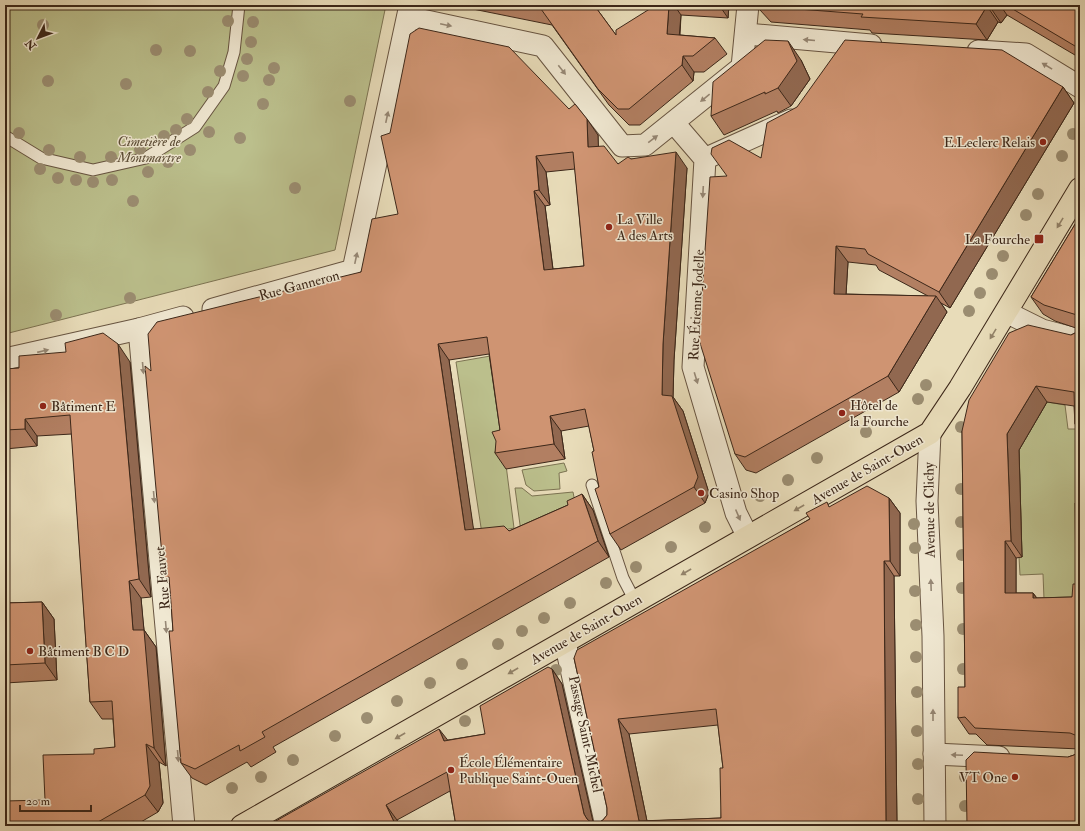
<svg xmlns="http://www.w3.org/2000/svg" width="1085" height="831" font-family="'IM FELL Double Pica',serif">
<style>
.green{fill:#bbbf8c;stroke:#7c7352}
.lines{fill:none;stroke-linecap:round;stroke-linejoin:round}
.lane-casing{stroke:#675441;stroke-width:13}
.street-casing{stroke:#675441;stroke-width:23}
.primary-casing{stroke:#3c2719;stroke-width:24}
.lane{stroke:#f0e8d2;stroke-width:11}
.street{stroke:#f0e8d2;stroke-width:21}
.primary{stroke:#e8dcb9;stroke-width:22}
.tree{fill:#9b8d71}
.wall{fill:#b27f62;stroke:#3c2719;fill-rule:evenodd}
.shaded-wall{fill:#916850;stroke:#3c2719}
.building{fill:#cf9472;stroke:#3c2719;fill-rule:evenodd}
.oneway{fill:#968876}
.oneway2{fill:#928269}
.poi-dot{fill:#8f2418;stroke:#f0e8d2;stroke-width:1.5}
.labels{text-anchor:middle;stroke-width:3;stroke-linejoin:round;paint-order:stroke}
.park-label{font-size:14px;font-style:italic;fill:#5c4d36;stroke:#f0e8d2}
.poi-label{font-size:14px;fill:#3c2719;stroke:#f0e8d2;text-anchor:start}
.street-label{font-size:14px;fill:#3c2719;stroke:#f0e8d2}
</style>
<rect width="100%" height="100%" fill="#e8dcb9"/>
<filter id="stains"><feTurbulence type="fractalNoise" baseFrequency=".005" numOctaves="4"/><feColorMatrix values="0 0 0 0 .2 0 0 0 0 .09 0 0 0 0 .02 0 0 0 .5 -.17"/></filter>
<radialGradient id="worn" r=".72"><stop offset=".6" stop-color="#630" stop-opacity="0"/><stop offset="1" stop-color="#630" stop-opacity=".3"/></radialGradient>
<g class="green">
<polygon points="5,5 386,5 335,250 5,334"/>
<polygon points="496,355 505,457 514,528 482,534 456,362"/>
<polygon points="1047,402 1065,405 1068,429 1080,429 1080,600 1044,599 1043,574 1020,575 1019,557 1022,557 1019,450"/>
<polygon points="564,463 567,471 559,473 560,489 534,491 526,485 522,470"/>
<polygon points="515,488 522,488 532,496 573,492 577,512 521,532"/>
</g>
<g class="lines">
<defs>
<g id="lane">
<polyline points="5,136 41,158 93,170 146,158 195,127 224,86 234,52 239,5"/>
<polyline points="592,485 623,578 635,601"/>
</g>
<g id="street">
<polyline points="408,17 543,46 622,146 645,145 742,67 748,5"/>
<polyline points="746,34 871,45"/>
<polyline points="978,51 1026,54 1080,87"/>
<polyline points="674,123 705,159 693,367 736,513 748,537"/>
<polyline points="711,156 791,120"/>
<polyline points="213,309 353,270 410,5"/>
<polyline points="1006,312 1042,330 1080,340"/>
<polyline points="139,329 184,826"/>
<polyline points="5,359 139,329 183,317"/>
<polyline points="930,433 927,501 933,636 935,826"/>
<polyline points="565,642 606,826"/>
<polyline points="934,754 999,757"/>
</g>
<polyline id="primary" points="242,826 930,433 960,388 1080,189"/>
</defs>
<use href="#lane" class="lane-casing"/>
<use href="#street" class="street-casing"/>
<use href="#primary" class="primary-casing"/>
<use href="#lane" class="lane"/>
<use href="#street" class="street"/>
<use href="#primary" class="primary"/>
</g>
<g class="tree">
<circle cx="228" cy="21" r="6"/>
<circle cx="253" cy="22" r="6"/>
<circle cx="43" cy="25" r="6"/>
<circle cx="251" cy="42" r="6"/>
<circle cx="156" cy="50" r="6"/>
<circle cx="190" cy="51" r="6"/>
<circle cx="247" cy="59" r="6"/>
<circle cx="274" cy="68" r="6"/>
<circle cx="220" cy="71" r="6"/>
<circle cx="243" cy="76" r="6"/>
<circle cx="269" cy="80" r="6"/>
<circle cx="48" cy="81" r="6"/>
<circle cx="126" cy="84" r="6"/>
<circle cx="208" cy="92" r="6"/>
<circle cx="350" cy="101" r="6"/>
<circle cx="263" cy="104" r="6"/>
<circle cx="187" cy="119" r="6"/>
<circle cx="176" cy="130" r="6"/>
<circle cx="209" cy="132" r="6"/>
<circle cx="19" cy="133" r="6"/>
<circle cx="1073" cy="134" r="6"/>
<circle cx="164" cy="136" r="6"/>
<circle cx="240" cy="138" r="6"/>
<circle cx="140" cy="149" r="6"/>
<circle cx="49" cy="150" r="6"/>
<circle cx="190" cy="150" r="6"/>
<circle cx="1062" cy="156" r="6"/>
<circle cx="80" cy="157" r="6"/>
<circle cx="111" cy="157" r="6"/>
<circle cx="168" cy="162" r="6"/>
<circle cx="40" cy="169" r="6"/>
<circle cx="148" cy="172" r="6"/>
<circle cx="58" cy="178" r="6"/>
<circle cx="76" cy="180" r="6"/>
<circle cx="112" cy="180" r="6"/>
<circle cx="93" cy="182" r="6"/>
<circle cx="295" cy="188" r="6"/>
<circle cx="1038" cy="194" r="6"/>
<circle cx="133" cy="201" r="6"/>
<circle cx="1026" cy="215" r="6"/>
<circle cx="1003" cy="256" r="6"/>
<circle cx="992" cy="274" r="6"/>
<circle cx="980" cy="293" r="6"/>
<circle cx="130" cy="298" r="6"/>
<circle cx="969" cy="311" r="6"/>
<circle cx="56" cy="315" r="6"/>
<circle cx="926" cy="385" r="6"/>
<circle cx="918" cy="399" r="6"/>
<circle cx="961" cy="427" r="6"/>
<circle cx="866" cy="432" r="6"/>
<circle cx="817" cy="458" r="6"/>
<circle cx="788" cy="480" r="6"/>
<circle cx="961" cy="489" r="6"/>
<circle cx="760" cy="496" r="6"/>
<circle cx="961" cy="522" r="6"/>
<circle cx="914" cy="524" r="6"/>
<circle cx="705" cy="527" r="6"/>
<circle cx="671" cy="547" r="6"/>
<circle cx="915" cy="548" r="6"/>
<circle cx="962" cy="555" r="6"/>
<circle cx="636" cy="567" r="6"/>
<circle cx="606" cy="583" r="6"/>
<circle cx="962" cy="588" r="6"/>
<circle cx="915" cy="591" r="6"/>
<circle cx="570" cy="603" r="6"/>
<circle cx="544" cy="618" r="6"/>
<circle cx="916" cy="625" r="6"/>
<circle cx="963" cy="629" r="6"/>
<circle cx="522" cy="631" r="6"/>
<circle cx="498" cy="644" r="6"/>
<circle cx="916" cy="657" r="6"/>
<circle cx="462" cy="664" r="6"/>
<circle cx="963" cy="669" r="6"/>
<circle cx="556" cy="670" r="6"/>
<circle cx="430" cy="683" r="6"/>
<circle cx="917" cy="692" r="6"/>
<circle cx="397" cy="701" r="6"/>
<circle cx="367" cy="718" r="6"/>
<circle cx="465" cy="721" r="6"/>
<circle cx="917" cy="731" r="6"/>
<circle cx="335" cy="736" r="6"/>
<circle cx="293" cy="760" r="6"/>
<circle cx="918" cy="764" r="6"/>
<circle cx="261" cy="777" r="6"/>
<circle cx="965" cy="777" r="6"/>
<circle cx="232" cy="788" r="6"/>
<circle cx="918" cy="799" r="6"/>
<circle cx="965" cy="806" r="6"/>
</g>
<g class="wall">
<polygon points="453,5 594,5 616,35 656,5 729,5 728,18 681,15 680,35 715,38 727,54 704,72 694,72 693,81 640,125 629,125 609,105 552,25"/>
<polygon points="756,5 1080,5 1080,58 1007,15 1001,23 998,22 987,40 872,33 870,30 771,22 760,10"/>
<polygon points="801,60 810,79 791,106 778,113 777,111 724,135 711,116"/>
<path d="M1063,87L1074,103L950,308L941,303L947,312L899,392L756,473L746,470L735,454L727,176L761,158ZM848,262L876,265L879,270L928,296L846,294Z"/>
<path d="M569,109L598,135V146L618,164L631,159L687,168L674,360L673,397L683,411L709,493L705,503L621,550L610,534L599,487L594,451L589,426L561,431L565,459L506,469L495,453L500,430L489,354L449,360L473,529L509,531L568,505L582,494L593,510L609,557L273,747L276,752L251,767L247,762L206,785L192,778L181,763L173,631L170,585L164,578L151,371L361,272L398,214ZM575,169L584,266L553,269L545,206L550,205L546,172Z"/>
<polygon points="1080,216 1080,432 1075,424 1074,406 1047,402 1019,450 1022,557 1016,558 1016,593 1033,593 1037,598 1072,597 1076,584 1080,503 1080,826 1068,757 1074,755 1079,751 1080,749 987,745 976,734 969,734 958,718 965,687 962,431 1071,335 1077,332 1079,329 1055,321 1043,314 1031,297"/>
<polygon points="130,362 151,597 141,598 143,622 144,630 156,647 166,766 159,762 163,803 158,812 134,826 5,826 45,800 94,754 115,747 113,719 102,719 90,702 72,434 37,436 37,446 5,449 5,369"/>
<path d="M889,498L900,513V576H894L897,826H456L450,791L397,820L400,826H267L448,740L485,734L552,669L562,684L593,823H598L603,820L607,815V808L574,658L830,507ZM718,725L723,768L721,818L647,821L629,734Z"/>
<polygon points="42,602 54,619 57,680 5,683 5,603"/>
</g>
<g class="shaded-wall">
<polygon points="669,5 674,5 681,15 678,50 667,34"/>
<polygon points="719,5 729,5 728,18"/>
<polygon points="991,5 1000,5 1007,15 1001,23 990,7"/>
<polygon points="987,6 998,22 987,40 976,24"/>
<polygon points="788,41 801,60 810,79 791,106 778,88"/>
<polygon points="683,56 694,72 693,81 682,65"/>
<polygon points="1063,87 1074,103 950,308 939,292"/>
<polygon points="587,119 598,135 599,163 588,147"/>
<polygon points="676,152 687,168 674,360 673,397 683,411 709,493 705,503 694,487 662,395 663,344"/>
<polygon points="536,156 546,172 550,205 539,190"/>
<polygon points="534,191 545,206 555,286 544,270"/>
<polygon points="836,246 848,262 845,310 834,294"/>
<polygon points="936,296 947,312 899,392 888,376"/>
<polygon points="118,344 130,362 151,597 139,579"/>
<polygon points="438,344 449,360 476,546 465,530"/>
<polygon points="1036,386 1047,402 1019,450 1022,557 1011,541 1007,434"/>
<polygon points="550,416 561,431 565,459 554,444"/>
<polygon points="25,419 37,436 37,446 25,429"/>
<polygon points="582,494 593,510 609,557 598,541"/>
<polygon points="889,498 900,513 900,576 890,561"/>
<polygon points="1005,541 1016,558 1016,609 1005,593"/>
<polygon points="884,561 894,576 897,826 886,826"/>
<polygon points="129,581 141,598 144,630 156,647 166,766 154,748 133,630"/>
<polygon points="1033,593 1044,609 1033,598"/>
<polygon points="42,602 54,619 57,680 45,663"/>
<polygon points="552,669 562,684 594,826 587,819 584,814"/>
<polygon points="618,719 629,734 648,826 639,821"/>
<polygon points="439,729 450,743 444,741"/>
<polygon points="146,744 159,762 163,803 158,812 145,795"/>
<polygon points="386,805 397,820 400,826 396,826"/>
</g>
<g class="building">
<polygon points="520,5 594,5 616,35 616,30 656,5 669,5 667,34 715,38 693,56 683,56 682,65 629,109 618,109 598,89 541,9"/>
<polygon points="759,5 991,5 990,7 987,6 976,24 861,17 863,14 759,6"/>
<polygon points="1006,5 1080,5 1080,49"/>
<path d="M419,28L509,47L569,109L575,104L587,119L588,147L604,146L618,164L628,157L631,159L676,152L663,344L662,395L672,396L698,477L694,487L610,534L595,489L599,487L592,452L594,451L585,409L550,416L554,444L495,453L496,441L492,432L500,430L487,337L438,344L465,530L504,526L509,531L568,505L567,501L582,494L598,541L262,732L265,737L240,751L239,745L195,769L181,763L169,631H173L171,603L169,577L164,578L145,366L151,371L148,334L157,322L361,272L372,219L398,214L381,136L390,133L410,34ZM573,152L584,266L544,270L534,191L539,190L536,156Z"/>
<polygon points="765,40 788,41 797,61 778,88 765,94 765,92 711,116 713,82"/>
<polygon points="845,40 1002,50 1063,87 939,292 868,254 865,249 836,246 834,294 936,296 888,376 745,457 735,454 699,340 710,177 727,176 711,154 712,148 729,140 761,158 767,123 797,107"/>
<polygon points="1080,216 1080,320 1077,315 1044,305 1031,297"/>
<polygon points="1028,325 1071,335 1077,332 1080,327 1080,425 1075,424 1074,392 1036,386 1007,434 1011,541 1005,541 1005,593 1033,593 1033,598 1072,597 1073,584 1076,584 1075,503 1080,503 1080,743 1079,739 1075,735 1070,733 975,728 965,717 958,718 958,687 965,687 962,431 969,400 1009,333"/>
<polygon points="103,333 118,344 139,579 129,581 131,604 133,630 144,630 154,748 146,744 150,786 145,795 98,822 47,824 47,826 5,826 5,801 45,800 43,755 94,754 94,749 115,747 112,701 90,702 70,415 25,419 25,429 5,430 5,369 19,368 19,356 66,352 65,343"/>
<path d="M867,486L889,498L890,561H884L886,826H456L447,772L386,805L396,826H375L374,824L370,826H267L439,729L444,741L485,734L480,706L548,667L552,669L584,814L587,819L592,823H598L603,820L607,815V808L574,658L577,650L810,519L806,513L827,502L829,507ZM716,709L723,768H720L721,818L639,821L618,719Z"/>
<polygon points="42,602 45,663 5,665 5,603"/>
<polygon points="1080,748 1080,826 967,826 966,760 974,752 1068,757 1074,755 1079,751"/>
</g>
<defs><path id="oneway-solid" d="M-6-.8H1V-3.2L6.5 0L1 3.2V.8H-6Z"/></defs>
<g class="oneway">
<use href="#oneway-solid" transform="translate(446 25) rotate(12)"/>
<use href="#oneway-solid" transform="translate(809 40) rotate(-175)"/>
<use href="#oneway-solid" transform="translate(1047 66) rotate(-149)"/>
<use href="#oneway-solid" transform="translate(562 70) rotate(52)"/>
<use href="#oneway-solid" transform="translate(705 98) rotate(141)"/>
<use href="#oneway-solid" transform="translate(387 117) rotate(-78)"/>
<use href="#oneway-solid" transform="translate(653 139) rotate(-37)"/>
<use href="#oneway-solid" transform="translate(703 192) rotate(93)"/>
<use href="#oneway-solid" transform="translate(356 258) rotate(-78)"/>
<use href="#oneway-solid" transform="translate(43 351) rotate(-13)"/>
<use href="#oneway-solid" transform="translate(143 368) rotate(85)"/>
<use href="#oneway-solid" transform="translate(696 378) rotate(73)"/>
<use href="#oneway-solid" transform="translate(154 497) rotate(85)"/>
<use href="#oneway-solid" transform="translate(738 515) rotate(67)"/>
<use href="#oneway-solid" transform="translate(931 585) rotate(-92)"/>
<use href="#oneway-solid" transform="translate(166 627) rotate(85)"/>
<use href="#oneway-solid" transform="translate(933 715) rotate(-90)"/>
<use href="#oneway-solid" transform="translate(957 755) rotate(-177)"/>
<use href="#oneway-solid" transform="translate(178 756) rotate(85)"/>
</g>
<g class="oneway2">
<use href="#oneway-solid" transform="translate(1060 223) rotate(121)"/>
<use href="#oneway-solid" transform="translate(993 334) rotate(121)"/>
<use href="#oneway-solid" transform="translate(799 508) rotate(150)"/>
<use href="#oneway-solid" transform="translate(686 572) rotate(150)"/>
<use href="#oneway-solid" transform="translate(513 671) rotate(150)"/>
<use href="#oneway-solid" transform="translate(400 736) rotate(150)"/>
</g>
<g class="poi-dot">
<circle cx="1043" cy="142" r="4"/>
<circle cx="609" cy="227" r="4"/>
<rect x="1034" y="234" width="10" height="10" rx="2"/>
<circle cx="43" cy="406" r="4"/>
<circle cx="842" cy="413" r="4"/>
<circle cx="701" cy="493" r="4"/>
<circle cx="30" cy="651" r="4"/>
<circle cx="451" cy="770" r="4"/>
<circle cx="1015" cy="777" r="4"/>
</g>
<g class="labels">
<g class="park-label">
<text x="149" y="146">Cimetière de<tspan x="149" dy="16">Montmartre</tspan></text>
</g>
<g class="poi-label">
<text x="1035" y="147" text-anchor="end">E.Leclerc Relais</text>
<text x="617" y="224">La Ville<tspan x="617" dy="16">A des Arts</tspan></text>
<text x="1030" y="244" text-anchor="end">La Fourche</text>
<text x="850" y="410">Hôtel de<tspan x="850" dy="16">la Fourche</tspan></text>
<text x="51" y="411">Bâtiment E</text>
<text x="709" y="498">Casino Shop</text>
<text x="38" y="656">Bâtiment B C D</text>
<text x="459" y="767">École Élémentaire<tspan x="459" dy="16">Publique Saint-Ouen</tspan></text>
<text x="1007" y="782" text-anchor="end">VT One</text>
</g>
<g class="street-label">
<text transform="translate(299 285) rotate(-15)" y="5">Rue Ganneron</text>
<text transform="translate(696 305) rotate(-87)" y="5">Rue Étienne Jodelle</text>
<text transform="translate(867 469) rotate(-30)" y="5">Avenue de Saint-Ouen</text>
<text transform="translate(929 510) rotate(-91)" y="5">Avenue de Clichy</text>
<text transform="translate(162 578) rotate(-95)" y="5">Rue Fauvet</text>
<text transform="translate(586 629) rotate(-30)" y="5">Avenue de Saint-Ouen</text>
<text transform="translate(586 734) rotate(78)" y="5">Passage Saint-Michel</text>
</g>
</g>
<rect width="1085" height="831" fill="none" stroke="#e8dcb9" stroke-width="20"/>
<rect x="6" y="6" width="1073" height="819" fill="none" stroke="#3c2719" stroke-width="2"/>
<rect x="10" y="10" width="1065" height="811" fill="none" stroke="#3c2719"/>
<g transform="translate(38 38) rotate(228)" stroke="#f0e8d2" stroke-width="3" paint-order="stroke">
<path d="M0-3L7 15L0 10L-7 15Z" fill="#3c2719"/>
<text y="-6" font-size="11" font-weight="bold" text-anchor="middle" fill="#3c2719">N</text>
</g>
<path d="M20 805v6h71v-6" fill="none" stroke="#3c2719" stroke-width="2"/>
<text x="26" y="805" font-size="12" fill="#3c2719" stroke="#f0e8d2" stroke-width="3" paint-order="stroke">20 m</text>
<rect width="100%" height="100%" filter="url(#stains)"/>
<rect width="100%" height="100%" fill="url(#worn)"/>
</svg>
